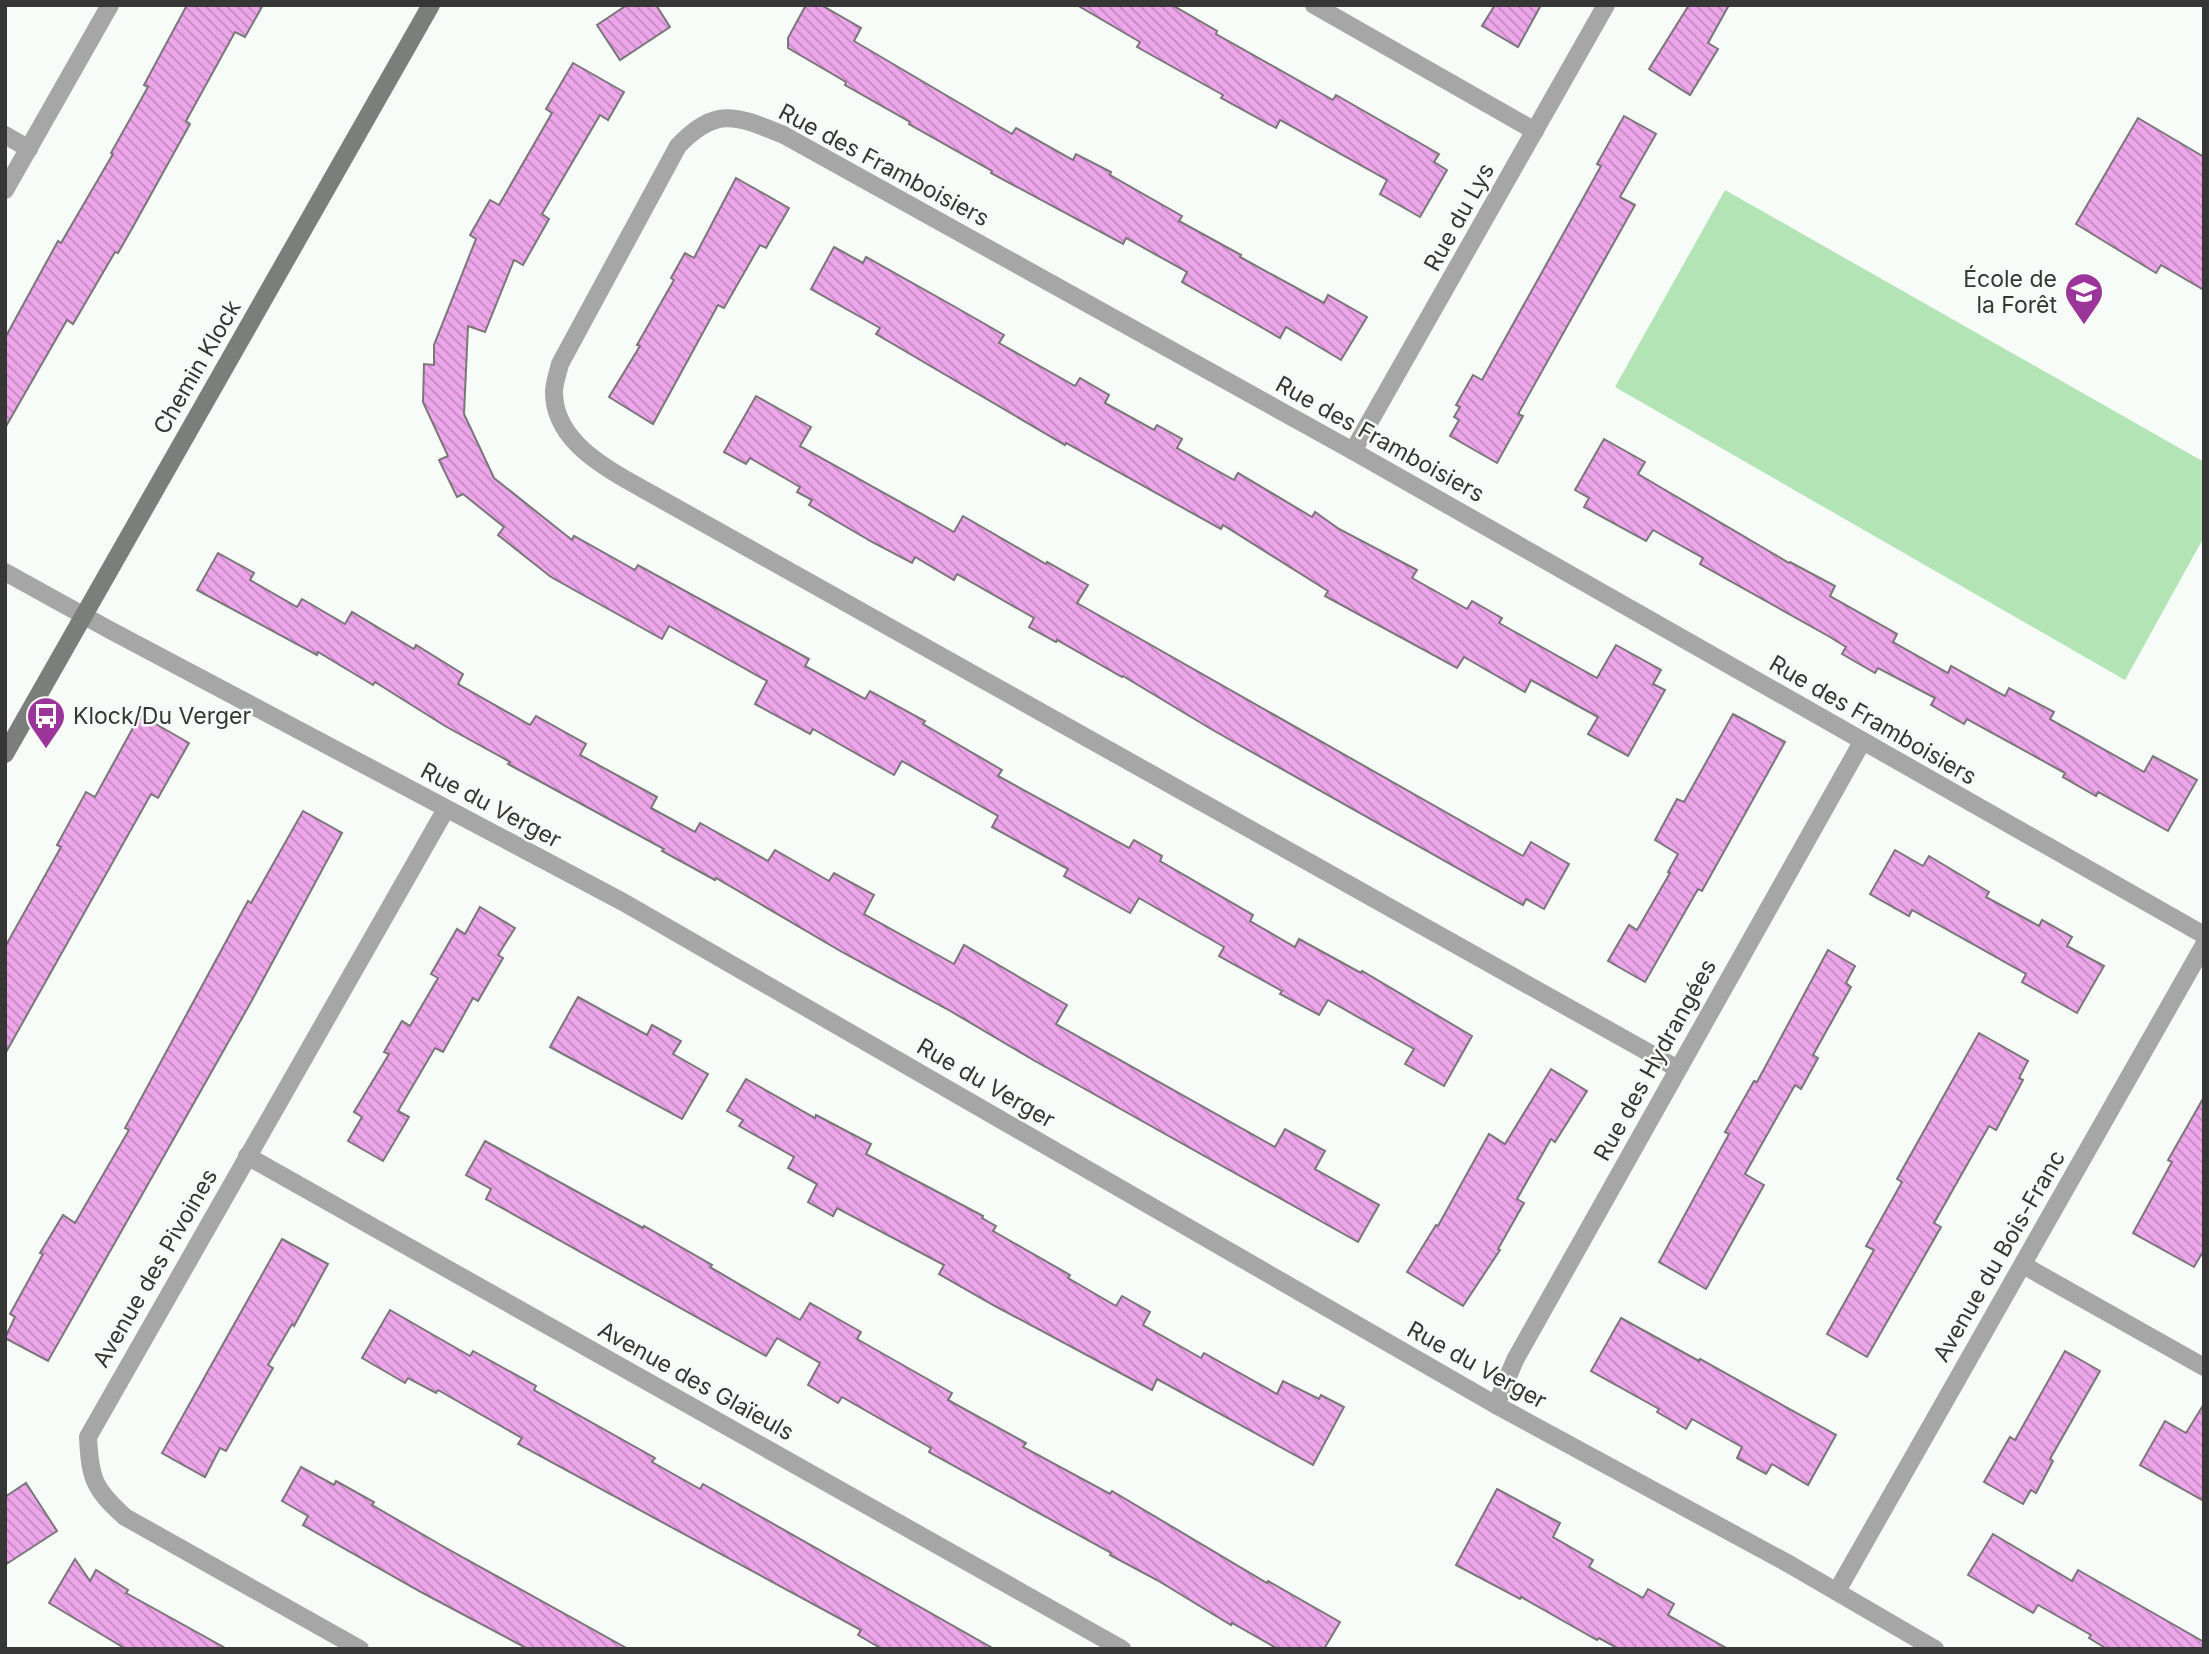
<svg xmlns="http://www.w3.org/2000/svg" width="2209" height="1654" font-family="Inter,sans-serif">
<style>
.grass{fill:#b2e4b6}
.building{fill:url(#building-back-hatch);stroke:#7a7679;stroke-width:2}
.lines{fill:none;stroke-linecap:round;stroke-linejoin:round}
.street{stroke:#a5a6a5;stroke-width:18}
.secondary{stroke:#7c7e7c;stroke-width:18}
.labels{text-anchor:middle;stroke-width:5;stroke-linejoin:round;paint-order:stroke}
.street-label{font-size:23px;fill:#353635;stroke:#f8fcf8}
.poi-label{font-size:23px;fill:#353635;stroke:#f8fcf8;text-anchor:end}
</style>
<defs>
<pattern id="building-back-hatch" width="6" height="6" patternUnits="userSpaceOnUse" patternTransform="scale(1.75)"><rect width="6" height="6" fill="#eea6eb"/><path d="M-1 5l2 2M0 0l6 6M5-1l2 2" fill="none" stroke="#c288bf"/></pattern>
</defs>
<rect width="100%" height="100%" fill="#f8fcf8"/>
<polygon class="grass" points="1725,190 2204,462 2204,537 2125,680 1615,387"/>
<g class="building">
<polygon points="187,5 263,5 245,37 235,32 186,121 190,124 134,225 118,253 115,252 73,324 67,320 5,428 5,338 58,241 61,243 113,154 111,153 148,87 144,85"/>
<polygon points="627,5 656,5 670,27 620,60 597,25"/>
<polygon points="806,5 821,5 861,28 854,41 1012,134 1016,128 1073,160 1076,154 1111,172 1110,175 1182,216 1179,221 1241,255 1240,257 1324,303 1328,295 1367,317 1341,360 1286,327 1280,338 1247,319 1182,282 1187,272 1126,238 1123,244 991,173 992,171 909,124 910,122 845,85 846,82 788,48 788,38"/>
<polygon points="1077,5 1172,5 1217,31 1216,34 1333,100 1336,95 1439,154 1434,162 1447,170 1420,217 1380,194 1387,180 1280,120 1276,128 1221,98 1223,95 1137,47 1140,42"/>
<polygon points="1495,5 1541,5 1518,47 1482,26"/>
<polygon points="1689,5 1729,5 1708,43 1718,49 1690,95 1649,69"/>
<polygon points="573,63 624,92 608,120 600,115 542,214 549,219 523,265 514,260 485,332 468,326 464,414 494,478 572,540 574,536 635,570 638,565 809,659 805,666 865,699 870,691 925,721 923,724 1002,770 998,776 1129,848 1134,840 1162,856 1160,861 1253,915 1250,921 1295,947 1299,939 1361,973 1362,971 1472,1036 1444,1086 1405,1064 1414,1049 1328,1000 1319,1015 1280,994 1282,991 1219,956 1224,947 1139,898 1130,913 1064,876 1068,869 992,827 998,816 902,761 894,775 813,729 810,734 755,704 767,681 669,626 662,639 551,577 498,535 504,527 463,494 457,497 439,460 448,456 423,402 424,364 434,365 434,345 476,239 470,235 490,200 499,205 552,113 546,109"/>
<polygon points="1624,116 1656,134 1620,197 1635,205 1518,414 1523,416 1497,463 1450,436 1459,420 1454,417 1460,407 1456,405 1473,375 1482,380 1601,166 1597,164"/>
<polygon points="2138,118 2204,157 2204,290 2161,265 2156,273 2076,224"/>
<polygon points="736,178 789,208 766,248 760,245 724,308 718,305 653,424 609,397 640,346 637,345 674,280 671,278 685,253 694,258"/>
<polygon points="834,247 863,263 866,257 957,308 1004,335 999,343 1075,386 1080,378 1109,395 1105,403 1154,430 1157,425 1182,439 1177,448 1234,480 1238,473 1312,517 1315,512 1339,529 1417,570 1412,578 1467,609 1472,601 1502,618 1499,623 1597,678 1616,645 1661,670 1653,684 1665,690 1628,756 1588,734 1598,717 1531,680 1525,692 1464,657 1457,668 1325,596 1328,591 1223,525 1221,529 1066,443 1065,445 876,334 880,328 811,289"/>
<polygon points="756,396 811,427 800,446 954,532 963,516 1046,564 1047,562 1088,585 1077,603 1523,856 1531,842 1569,864 1544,909 1526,899 1523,905 1211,729 1123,676 1122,677 1057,640 1056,642 1029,627 1034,618 957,574 954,580 915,557 912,563 872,542 809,505 812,500 797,492 800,487 750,458 746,464 724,452"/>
<polygon points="1604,439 1645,462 1638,474 1789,563 1790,562 1835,586 1830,596 1897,634 1893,642 1948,673 1951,666 2005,696 2009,688 2054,712 2050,719 2144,772 2153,756 2197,780 2168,831 2098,792 2096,796 2063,777 2065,773 1967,719 1964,724 1931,705 1935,698 1878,668 1875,673 1842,654 1846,647 1830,637 1700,564 1703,558 1653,530 1646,541 1584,507 1589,498 1575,490"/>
<polygon points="218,553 254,573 250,580 297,607 302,599 345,624 352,612 414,649 416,645 463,674 458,684 530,725 536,716 586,744 580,755 657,797 651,808 695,832 700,823 768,861 775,850 829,881 834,873 874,895 864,914 954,964 964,945 1067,1005 1056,1024 1275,1147 1285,1129 1325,1151 1315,1169 1379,1205 1358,1242 1035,1061 947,1009 842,952 716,878 715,880 662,851 664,849 508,764 510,762 445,726 375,682 373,685 318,652 317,655 197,590"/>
<polygon points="1733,714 1785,742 1702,891 1698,889 1645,982 1608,961 1629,925 1637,930 1670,873 1668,872 1678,854 1655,840 1677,799 1684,802"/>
<polygon points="140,715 189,743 158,798 151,794 5,1054 5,947 61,847 57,845 86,792 95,797"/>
<polygon points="303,811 342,833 251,1002 48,1361 5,1338 15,1317 10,1314 43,1254 40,1253 63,1215 75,1223 129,1130 125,1128 248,901 251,903"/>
<polygon points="1895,850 1923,866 1929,856 1989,892 1986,897 2039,926 2042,920 2072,937 2067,946 2104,966 2077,1013 2022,982 2026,974 1912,910 1909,916 1870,894"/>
<polygon points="480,907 515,928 498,955 503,958 478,1001 473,998 443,1052 435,1048 398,1111 409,1117 383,1161 348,1141 362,1117 354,1112 389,1054 384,1052 402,1021 410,1026 438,978 431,974 457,929 465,934"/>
<polygon points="1828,950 1855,966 1846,983 1851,987 1813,1055 1818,1058 1801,1089 1795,1085 1745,1174 1764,1185 1706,1289 1659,1262 1729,1134 1725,1132 1754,1081 1757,1082"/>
<polygon points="578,997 647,1035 652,1025 681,1041 673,1054 708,1074 682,1119 550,1047"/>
<polygon points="1979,1033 2028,1061 2019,1078 2023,1080 1996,1130 1989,1126 1934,1223 1941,1227 1867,1357 1827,1334 1874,1250 1866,1246 1902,1182 1897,1179"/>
<polygon points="1551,1069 1587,1091 1555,1142 1551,1139 1517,1199 1524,1203 1498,1249 1500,1250 1463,1306 1407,1272 1436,1225 1438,1226 1489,1134 1505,1144"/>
<polygon points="746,1079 815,1118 816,1115 871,1144 866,1154 983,1216 982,1218 996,1226 993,1231 1070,1275 1068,1278 1116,1306 1122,1296 1150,1312 1143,1325 1201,1358 1204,1353 1277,1394 1283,1381 1319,1399 1321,1395 1344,1407 1313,1465 1157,1379 1152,1390 995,1306 939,1274 944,1265 837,1208 833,1216 808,1202 817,1184 788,1168 794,1157 739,1126 743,1120 727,1111"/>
<polygon points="2204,1097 2204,1250 2194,1267 2133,1233 2172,1162 2168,1160"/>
<polygon points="485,1141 643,1228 644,1226 712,1265 710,1267 800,1320 810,1303 861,1332 857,1339 952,1393 948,1400 1026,1443 1023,1447 1110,1494 1112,1491 1267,1583 1268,1581 1340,1622 1324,1649 1278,1649 1232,1623 1231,1625 1157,1580 1110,1555 1111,1553 929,1452 931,1448 842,1397 838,1403 808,1385 820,1363 777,1338 766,1356 486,1199 491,1189 466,1175"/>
<polygon points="282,1239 328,1264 294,1326 292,1324 268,1365 273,1368 226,1451 220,1448 205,1477 162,1453"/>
<polygon points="390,1310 470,1356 473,1351 536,1386 534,1390 655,1458 652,1462 700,1489 703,1484 994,1649 882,1649 858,1635 861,1630 518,1444 522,1438 438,1390 436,1393 408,1378 405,1383 362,1358"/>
<polygon points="1621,1318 1699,1361 1700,1359 1836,1435 1808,1485 1772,1464 1766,1474 1737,1458 1742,1447 1692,1419 1686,1429 1657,1412 1659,1409 1591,1371"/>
<polygon points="2065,1351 2100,1371 2050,1459 2053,1461 2036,1493 2031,1490 2023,1504 1984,1482 2010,1437 2015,1440"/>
<polygon points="2204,1404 2204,1501 2140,1465 2165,1421 2186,1433"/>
<polygon points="301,1467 334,1485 336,1481 374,1502 372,1505 446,1548 628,1649 528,1649 421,1592 303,1525 308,1516 282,1501"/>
<polygon points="26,1483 57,1531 5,1565 5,1497"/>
<polygon points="1497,1489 1560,1523 1553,1537 1593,1560 1589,1567 1643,1598 1648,1589 1674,1604 1668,1615 1728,1649 1619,1649 1599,1638 1597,1640 1521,1597 1520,1599 1456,1565"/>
<polygon points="1993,1534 2072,1581 2078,1570 2204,1642 2204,1649 2107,1649 2089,1638 2091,1635 2038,1605 2033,1613 1968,1575"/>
<polygon points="75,1559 90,1581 96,1570 128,1590 126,1593 227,1649 126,1649 49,1603"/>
</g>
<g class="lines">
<g class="street">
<polyline points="1314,5 1535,131"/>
<polyline points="5,135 29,149"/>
<polyline points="5,190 110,5"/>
<polyline points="1353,451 1606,5"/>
<polyline points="5,572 108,629 623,902 1496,1405 1789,1564 1935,1649"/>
<path d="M1678,1069L625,479C592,460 554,434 554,392C554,383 558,373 560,364L678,146C716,106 736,116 782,134L1353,451L2204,935"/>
<polyline points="247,1156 1122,1649"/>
<polyline points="2023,1265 2204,1367"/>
<polyline points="1496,1405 1515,1360 1862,742"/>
<polyline points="1837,1591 2204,945"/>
<path d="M360,1649L125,1517C94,1489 90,1479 88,1437L446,809"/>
</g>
<polyline class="secondary" points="5,754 431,5"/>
</g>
<defs>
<symbol id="school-pin" viewBox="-11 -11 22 30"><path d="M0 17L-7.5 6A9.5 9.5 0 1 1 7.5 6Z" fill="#9b359a" stroke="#f8fcf8"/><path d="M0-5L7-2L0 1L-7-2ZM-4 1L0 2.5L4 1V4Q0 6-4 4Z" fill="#fff"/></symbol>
<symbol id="bus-pin" viewBox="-11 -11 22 30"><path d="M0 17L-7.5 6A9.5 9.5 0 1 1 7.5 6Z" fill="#9b359a" stroke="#f8fcf8"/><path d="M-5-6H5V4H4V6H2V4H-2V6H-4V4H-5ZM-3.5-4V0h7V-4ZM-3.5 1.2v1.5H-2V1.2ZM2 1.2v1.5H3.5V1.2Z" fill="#fff"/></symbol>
</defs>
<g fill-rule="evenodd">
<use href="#school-pin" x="2062" y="270" width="44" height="60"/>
<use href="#bus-pin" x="24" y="694" width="44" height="60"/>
</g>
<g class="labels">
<g class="street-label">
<text transform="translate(884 165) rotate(28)" y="8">Rue des Framboisiers</text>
<text transform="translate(1459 217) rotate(-61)" y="8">Rue du Lys</text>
<text transform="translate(197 367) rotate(-60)" y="8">Chemin Klock</text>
<text transform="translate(1380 439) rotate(29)" y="8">Rue des Framboisiers</text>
<text transform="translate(1873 720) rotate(30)" y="8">Rue des Framboisiers</text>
<text transform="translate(491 805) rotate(28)" y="8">Rue du Verger</text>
<text transform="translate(1655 1060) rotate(-61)" y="8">Rue des Hydrangées</text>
<text transform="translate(986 1083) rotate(30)" y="8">Rue du Verger</text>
<text transform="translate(1999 1256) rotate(-60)" y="8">Avenue du Bois-Franc</text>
<text transform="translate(155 1268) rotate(-60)" y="8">Avenue des Pivoines</text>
<text transform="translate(1477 1365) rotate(29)" y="8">Rue du Verger</text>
<text transform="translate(696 1381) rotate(29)" y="8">Avenue des Glaïeuls</text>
</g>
<g class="poi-label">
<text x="2057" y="287">École de<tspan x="2057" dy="26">la Forêt</tspan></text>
<text x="73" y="724" text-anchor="start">Klock/Du Verger</text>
</g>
</g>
<rect width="2209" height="1654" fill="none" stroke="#353635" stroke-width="14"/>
</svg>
